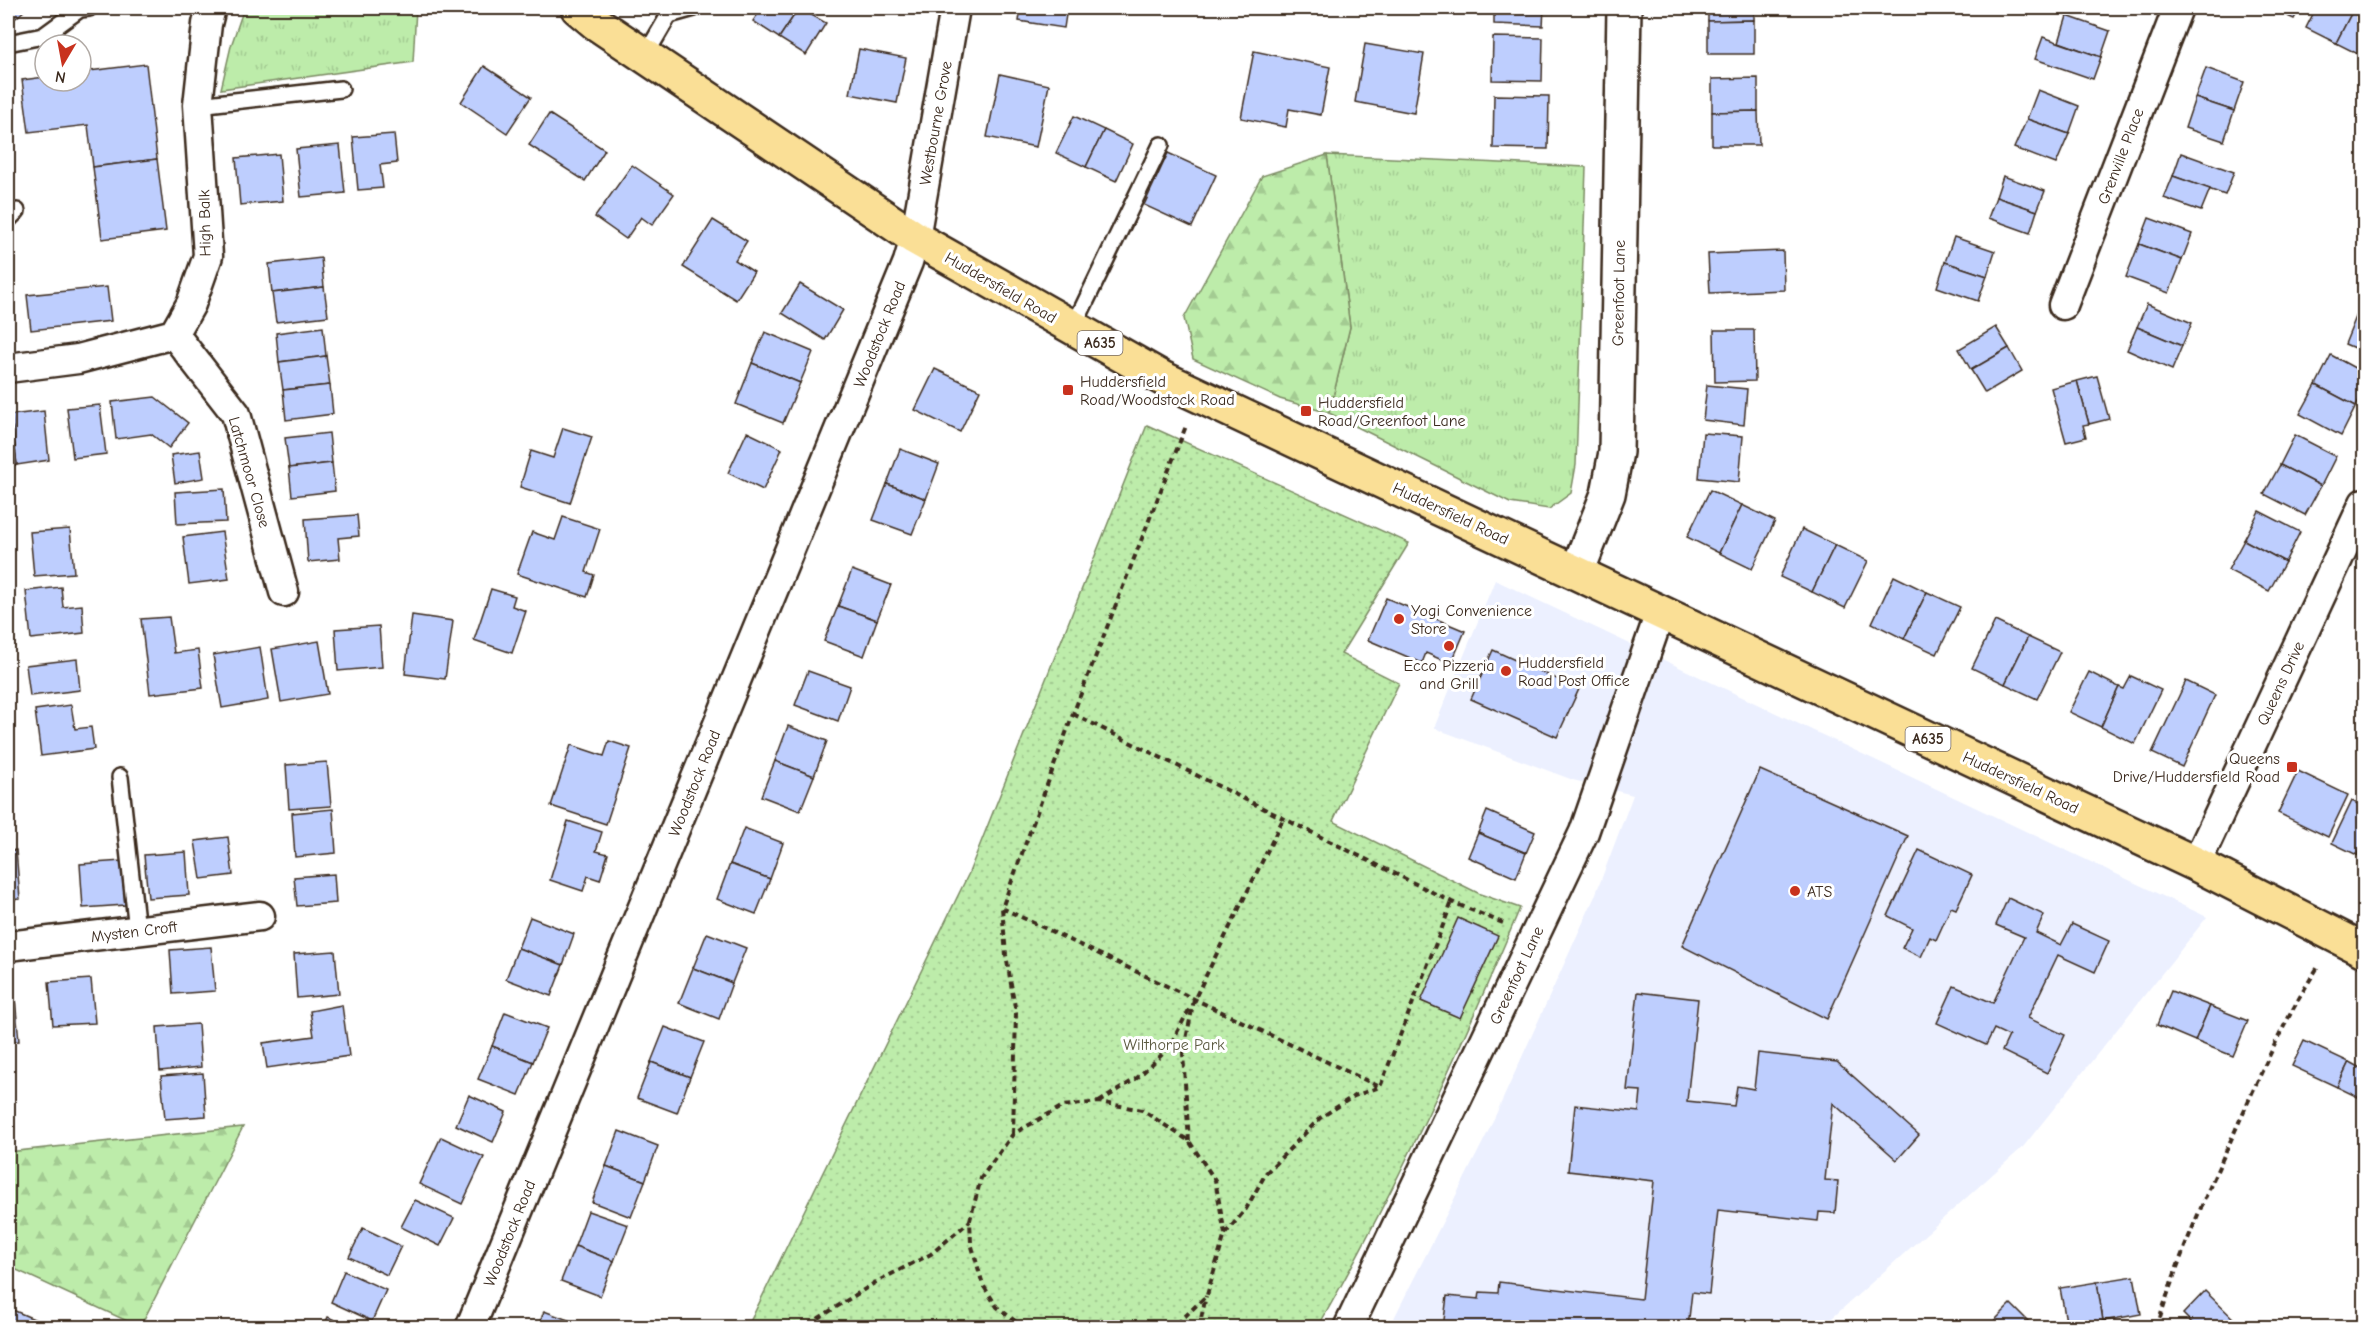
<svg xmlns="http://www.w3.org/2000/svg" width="2372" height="1335" font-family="'Comic Neue',sans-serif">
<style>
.built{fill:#ecf0ff}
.grass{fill:url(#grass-tufts);stroke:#7c8b64;stroke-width:1.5}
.forest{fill:url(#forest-firs);stroke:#7c8b64;stroke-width:1.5}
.park{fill:url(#park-dots);stroke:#7c8b64;stroke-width:1.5}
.building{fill:#becefe;stroke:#3b2a1e;stroke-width:1.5}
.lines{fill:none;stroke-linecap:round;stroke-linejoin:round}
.lane-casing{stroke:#3b2a1e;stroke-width:20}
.street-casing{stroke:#3b2a1e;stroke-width:33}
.secondary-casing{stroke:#3b2a1e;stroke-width:38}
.highway-casing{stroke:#3b2a1e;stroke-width:38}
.path{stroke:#3b2a1e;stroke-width:4;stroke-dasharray:6 4.5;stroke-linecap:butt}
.lane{stroke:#fff;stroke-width:15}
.street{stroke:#fff;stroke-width:28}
.secondary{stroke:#fff;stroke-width:33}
.highway{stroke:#fadf96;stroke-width:33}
.poi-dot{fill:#c8321e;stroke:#fff;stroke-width:2}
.labels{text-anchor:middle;stroke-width:6;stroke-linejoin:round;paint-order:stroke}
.shield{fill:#fff;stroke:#766a62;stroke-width:1.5}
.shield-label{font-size:15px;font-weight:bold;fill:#3b2a1e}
.street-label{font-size:16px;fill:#3b2a1e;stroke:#fff}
.poi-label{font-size:16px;fill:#3b2a1e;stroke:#fff;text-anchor:start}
.park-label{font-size:16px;fill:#5c5a41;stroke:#fff}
</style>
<defs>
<pattern id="grass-tufts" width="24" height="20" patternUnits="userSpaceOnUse" patternTransform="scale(1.5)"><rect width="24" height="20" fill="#bdecaa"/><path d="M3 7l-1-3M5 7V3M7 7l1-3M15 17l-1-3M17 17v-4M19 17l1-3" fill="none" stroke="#a3cb92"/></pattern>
<pattern id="forest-firs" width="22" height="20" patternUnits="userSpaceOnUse" patternTransform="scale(1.5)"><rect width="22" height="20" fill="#bdecaa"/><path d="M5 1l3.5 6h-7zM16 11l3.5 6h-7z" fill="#a3cb92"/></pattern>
<pattern id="park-dots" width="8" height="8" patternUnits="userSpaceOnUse" patternTransform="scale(1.5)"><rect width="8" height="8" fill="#bdecaa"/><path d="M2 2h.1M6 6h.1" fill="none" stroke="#a3cb92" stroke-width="1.8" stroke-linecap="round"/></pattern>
</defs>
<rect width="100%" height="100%" fill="#fff"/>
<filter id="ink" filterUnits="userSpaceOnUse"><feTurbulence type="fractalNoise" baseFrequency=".0167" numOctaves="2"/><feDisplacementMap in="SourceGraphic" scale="12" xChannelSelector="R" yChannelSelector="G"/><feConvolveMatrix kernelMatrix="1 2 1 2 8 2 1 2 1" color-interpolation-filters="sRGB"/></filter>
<g filter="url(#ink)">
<polygon class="built" points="1495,580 2207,917 2023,1147 1822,1327 1389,1328 1487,1134 1595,896 1633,795 1573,780 1434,728"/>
<g class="grass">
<polygon points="244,8 416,8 413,62 221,89 231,46"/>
<polygon points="1327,155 1586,167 1576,465 1571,493 1549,509 1510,503 1329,413 1350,327"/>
</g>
<g class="forest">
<polygon points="1327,155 1350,327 1329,413 1280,399 1193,359 1184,318 1262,176"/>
<polygon points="243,1127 140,1327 8,1266 8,1152"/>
</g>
<path class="park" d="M1147,425L1409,543L1341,654L1399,683L1333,821L1480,894L1520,908C1460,1051 1395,1192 1318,1327L747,1328L968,875Z"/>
<g class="building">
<polygon points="8,8 27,8 16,18"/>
<polygon points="762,8 799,8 779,38 753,21"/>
<polygon points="799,8 826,23 806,55 779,38"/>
<polygon points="1021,8 1067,8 1064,28 1019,21"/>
<polygon points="1494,8 1544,8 1543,26 1494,24"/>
<polygon points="1708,8 1754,8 1754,20 1708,21"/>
<polygon points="2270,8 2300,8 2294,19"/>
<polygon points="2316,8 2354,8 2336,43 2306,28"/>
<polygon points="2354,8 2364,8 2364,57 2336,43"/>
<polygon points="2067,16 2110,31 2101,57 2059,42"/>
<polygon points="1754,20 1754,54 1708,54 1708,21"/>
<polygon points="1493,37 1543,38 1542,81 1492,80"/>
<polygon points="2043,37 2101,57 2093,79 2035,59"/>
<polygon points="1365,44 1424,54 1414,113 1355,102"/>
<polygon points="859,49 906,58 897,103 850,94"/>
<polygon points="1254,51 1330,67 1321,115 1289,109 1286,127 1241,118"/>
<polygon points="146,64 157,159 93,167 88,125 29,132 22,80 45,77 45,81 81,81 81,72"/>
<polygon points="484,66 531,97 507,133 461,102"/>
<polygon points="2206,68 2244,82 2234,111 2195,98"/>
<polygon points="1000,74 1049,85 1036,147 987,137"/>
<polygon points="1758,78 1758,111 1712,112 1712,79"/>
<polygon points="2038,90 2079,106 2069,134 2027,119"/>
<polygon points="1494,95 1549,96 1548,149 1493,148"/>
<polygon points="2195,98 2234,111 2224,141 2185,128"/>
<polygon points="1758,111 1759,145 1712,145 1712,112"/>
<polygon points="549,114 605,150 585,181 529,145"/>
<polygon points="1074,116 1104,130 1086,167 1056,153"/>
<polygon points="2027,119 2069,134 2056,164 2014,148"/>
<polygon points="1104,130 1133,144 1116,181 1086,167"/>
<polygon points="394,134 397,163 380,165 383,188 358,190 353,137"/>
<polygon points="340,145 345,193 301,197 296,149"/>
<polygon points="1168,153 1216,175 1192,227 1144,205"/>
<polygon points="2181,153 2234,172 2225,195 2173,176"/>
<polygon points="279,154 283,201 240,205 236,158"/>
<polygon points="157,159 166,231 102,239 93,167"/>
<polygon points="632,165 674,194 652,225 641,217 626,239 595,217"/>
<polygon points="2003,176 2045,191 2037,211 1996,197"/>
<polygon points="2173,176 2210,189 2201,211 2164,198"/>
<polygon points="1996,197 2037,211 2030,233 1988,218"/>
<polygon points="2149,218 2192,234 2182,260 2139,244"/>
<polygon points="713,220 747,241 735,260 754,272 736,300 683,267"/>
<polygon points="1954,237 1995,251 1987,276 1945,262"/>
<polygon points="2139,244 2182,260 2169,293 2126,277"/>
<polygon points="1783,251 1784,290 1710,293 1708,254"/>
<polygon points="321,258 324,287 272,293 269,264"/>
<polygon points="1945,262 1987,276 1978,301 1937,287"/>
<polygon points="800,284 843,310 825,340 782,313"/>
<polygon points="107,287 111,321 31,330 27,295"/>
<polygon points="324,287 328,316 276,322 272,293"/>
<polygon points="2362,302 2364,303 2364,352 2345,344"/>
<polygon points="2147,304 2192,323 2182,346 2137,327"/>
<polygon points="323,327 326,356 279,362 276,333"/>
<polygon points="1996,327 2009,348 1971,370 1959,349"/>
<polygon points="2137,327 2182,346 2172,370 2127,350"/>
<polygon points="1714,330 1754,330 1755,381 1715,382"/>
<polygon points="765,332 813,352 800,383 752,363"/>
<polygon points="2009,348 2022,371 1985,393 1971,370"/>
<polygon points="2331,355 2364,373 2364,390 2356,406 2316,385"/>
<polygon points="326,356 330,385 283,390 279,362"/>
<polygon points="752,363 800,383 783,423 736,404"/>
<polygon points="935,369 980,390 960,432 915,410"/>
<polygon points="2097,376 2109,419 2089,424 2077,381"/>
<polygon points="2077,381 2089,424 2083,425 2086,437 2066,442 2051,388"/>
<polygon points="330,385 333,414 286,420 283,390"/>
<polygon points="1707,385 1747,389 1744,425 1703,420"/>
<polygon points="2316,385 2356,406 2341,436 2300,414"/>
<polygon points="155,397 188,423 169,448 151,434 116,439 112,402"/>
<polygon points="100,405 106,454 73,458 67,408"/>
<polygon points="44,411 49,460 17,465 11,415"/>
<polygon points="11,415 17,465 8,466 8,416"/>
<polygon points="563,428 592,437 570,503 520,487 531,451 553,458"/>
<polygon points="747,432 782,449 763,490 728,473"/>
<polygon points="329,433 332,463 289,468 285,438"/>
<polygon points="1703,433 1743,436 1739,482 1699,478"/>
<polygon points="2295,435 2336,456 2321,486 2280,465"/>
<polygon points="900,449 939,464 926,499 887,484"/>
<polygon points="200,451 204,478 175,483 171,455"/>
<polygon points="332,463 335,491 292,496 289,468"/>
<polygon points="2280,465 2321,486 2305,515 2264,494"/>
<polygon points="887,484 926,499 912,534 873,520"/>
<polygon points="224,489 226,522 177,524 175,492"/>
<polygon points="1710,490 1742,505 1719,553 1687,537"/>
<polygon points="1742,505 1775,521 1752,569 1719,553"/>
<polygon points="2259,511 2300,532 2285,562 2244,540"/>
<polygon points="357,515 359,536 338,538 340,559 308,562 305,519"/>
<polygon points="563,517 600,529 586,572 594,575 587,597 517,574 532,532 555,540"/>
<polygon points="70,529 74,573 34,576 30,532"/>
<polygon points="1802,529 1835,545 1812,592 1780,577"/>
<polygon points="222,532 229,579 189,584 183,537"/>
<polygon points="2244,540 2285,562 2269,591 2228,570"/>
<polygon points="1835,545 1868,561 1845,608 1812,592"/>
<polygon points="852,570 891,585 877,620 838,606"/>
<polygon points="1894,576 1927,592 1904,639 1872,623"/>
<polygon points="61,587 63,607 82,605 84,633 31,639 26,591"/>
<polygon points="491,589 515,596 512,606 526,611 512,653 474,640"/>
<polygon points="1927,592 1960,607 1937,654 1904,639"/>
<polygon points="1386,598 1465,631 1451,664 1426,653 1422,663 1368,640"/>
<polygon points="838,606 877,620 864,656 824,641"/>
<polygon points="412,615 453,621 445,679 405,674"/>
<polygon points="169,617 174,653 198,650 203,688 150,694 141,619"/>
<polygon points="1995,621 2028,637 2005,684 1972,668"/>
<polygon points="379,626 382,667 338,671 335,629"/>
<polygon points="2028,637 2060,652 2037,699 2005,684"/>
<polygon points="319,641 328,694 281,702 272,649"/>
<polygon points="260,647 268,700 222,708 213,655"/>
<polygon points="1493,650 1579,689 1557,737 1471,699"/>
<polygon points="77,659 80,690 30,696 26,665"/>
<polygon points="808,671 850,686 838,721 795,705"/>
<polygon points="2089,672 2119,687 2101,727 2069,712"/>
<polygon points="2131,676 2161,690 2135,744 2101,727 2119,687 2124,689"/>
<polygon points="2186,681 2215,695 2182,767 2152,753"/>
<polygon points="71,705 75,729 91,727 94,749 41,756 35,710"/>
<polygon points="788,726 827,741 814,776 775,761"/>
<polygon points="609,741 631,748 606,824 551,806 571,745 604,756"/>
<polygon points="775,761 814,776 800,811 761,796"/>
<polygon points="327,762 331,806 289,809 286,765"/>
<polygon points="1760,770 1908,836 1827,1019 1682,946"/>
<polygon points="2298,771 2348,795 2328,837 2278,813"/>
<polygon points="2352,801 2364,807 2364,839 2357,855 2332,843"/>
<polygon points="333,809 336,853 295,857 292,813"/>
<polygon points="1487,811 1535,832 1526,853 1478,833"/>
<polygon points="568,821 602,832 596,851 608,854 600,880 588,876 583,891 550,880"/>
<polygon points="744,828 783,843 770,879 730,864"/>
<polygon points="1478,833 1526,853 1516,878 1468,857"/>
<polygon points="228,837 233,875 201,879 195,841"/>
<polygon points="2364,839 2364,859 2357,855"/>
<polygon points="16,850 20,899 8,900 8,851"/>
<polygon points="1919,850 1972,875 1956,909 1951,907 1936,940 1930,937 1921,957 1902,948 1912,928 1888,916"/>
<polygon points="186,852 189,895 148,898 144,855"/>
<polygon points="122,861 125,905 83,908 80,864"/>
<polygon points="730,864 770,879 756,914 717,899"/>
<polygon points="334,874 336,903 297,906 294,877"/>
<polygon points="2008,898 2044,915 2036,933 2061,945 2072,924 2109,941 2095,972 2058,955 2028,1018 2065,1035 2047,1073 2002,1051 2009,1036 1994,1029 1986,1045 1937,1023 1954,986 1993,1003 2024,937 1996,925"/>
<polygon points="530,917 574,934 563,965 518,948"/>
<polygon points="1458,918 1498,936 1460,1018 1421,1001"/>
<polygon points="707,933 746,948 732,983 693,968"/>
<polygon points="211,947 215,991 173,994 170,950"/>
<polygon points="518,948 563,965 551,996 506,979"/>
<polygon points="335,951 339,994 297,998 294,954"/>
<polygon points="693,968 732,983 719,1019 679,1003"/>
<polygon points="91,979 95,1023 53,1025 49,982"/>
<polygon points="2171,991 2210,1006 2195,1041 2157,1025"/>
<polygon points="1638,992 1698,999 1687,1101 1734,1106 1737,1086 1754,1089 1758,1053 1837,1062 1919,1135 1897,1160 1833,1103 1825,1180 1838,1181 1835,1213 1819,1212 1818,1221 1718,1210 1709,1294 1692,1292 1688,1327 1693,1328 1443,1328 1447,1296 1479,1299 1480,1292 1498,1293 1499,1282 1641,1299 1654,1181 1568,1171 1575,1105 1639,1112 1641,1091 1627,1090"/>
<polygon points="15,998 19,1041 8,1042 8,999"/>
<polygon points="342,1005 349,1056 267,1068 263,1043 314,1036 310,1011"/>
<polygon points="2210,1006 2248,1021 2233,1056 2195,1041"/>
<polygon points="505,1012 547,1028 533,1062 492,1046"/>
<polygon points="198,1024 201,1067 160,1071 157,1027"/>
<polygon points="665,1027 704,1042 690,1077 651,1062"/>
<polygon points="2304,1041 2349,1062 2337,1087 2292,1066"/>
<polygon points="492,1046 533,1062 519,1095 478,1079"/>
<polygon points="651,1062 690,1077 677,1113 637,1098"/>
<polygon points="2349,1062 2364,1070 2364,1100 2337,1087"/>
<polygon points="203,1073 206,1116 165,1119 161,1076"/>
<polygon points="469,1095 506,1112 493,1142 456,1125"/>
<polygon points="619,1131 658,1146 645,1181 606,1166"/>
<polygon points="441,1137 484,1157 462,1204 419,1184"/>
<polygon points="606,1166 645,1181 631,1217 592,1202"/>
<polygon points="415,1200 454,1218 440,1246 401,1227"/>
<polygon points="588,1211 628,1225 614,1261 575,1246"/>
<polygon points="363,1228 401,1246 387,1275 349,1257"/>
<polygon points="575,1246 614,1261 600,1296 561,1281"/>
<polygon points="344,1271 386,1290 372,1321 331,1302"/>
<polygon points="2134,1276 2141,1314 2103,1321 2097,1282"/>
<polygon points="2097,1282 2103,1321 2067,1327 2060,1288"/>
<polygon points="2205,1291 2239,1324 2236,1328 2197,1328 2183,1314"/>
<polygon points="2011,1304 2035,1328 1987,1328"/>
<polygon points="8,1308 41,1322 39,1328 8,1328"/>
<polygon points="544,1311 587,1327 587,1328 538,1328"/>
<polygon points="328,1317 352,1328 323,1328"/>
</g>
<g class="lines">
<defs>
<g id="lane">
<polyline points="669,15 694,8"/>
<polyline points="8,43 43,36 80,9 89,8"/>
<polyline points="645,56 669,15 666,8"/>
<polyline points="198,105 341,89"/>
<polyline points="8,220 17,211"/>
<polyline points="1073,328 1161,145"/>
<polyline points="120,777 137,930"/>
</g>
<g id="street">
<polyline points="2063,305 2178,8"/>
<polyline points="174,334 236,414 284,592"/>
<polyline points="8,368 78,359 174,334 191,304 208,256 198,105 207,24 211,8"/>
<polyline points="2196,864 2364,503"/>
<polyline points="8,946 260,916"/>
<polyline points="470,1328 908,262 915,238 955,8"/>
<polyline points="1348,1328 1584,832 1660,613"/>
</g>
<polyline id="secondary" points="1577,572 1608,494 1616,452 1624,8"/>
<polyline id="highway" points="578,8 596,23 915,238 1164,379 2196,864 2364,950"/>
</defs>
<use href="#lane" class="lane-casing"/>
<use href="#street" class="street-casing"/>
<use href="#secondary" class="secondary-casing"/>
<use href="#highway" class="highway-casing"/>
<g class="path">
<polyline points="1073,714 1452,902 1503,923"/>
<polyline points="1002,908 1380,1087"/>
<polyline points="1099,1102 1137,1078 1168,1049 1191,1006"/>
<polyline points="1013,1134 1016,1013 1006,955 1002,908 1073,714 1186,426"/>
<polyline points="1189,1141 1183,1054 1194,1000 1284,817"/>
<polyline points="1225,1234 1246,1209 1266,1173 1320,1118 1354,1096 1380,1087 1452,902"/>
<polyline points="813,1328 819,1318 876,1282 931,1254 970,1221"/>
<polyline points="1024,1328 997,1307 983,1285 971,1243 970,1220 981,1178 1013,1134 1063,1106 1099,1102 1142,1110 1189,1141 1215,1180 1225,1234 1207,1295 1173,1328"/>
<polyline points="1199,1328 1206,1296"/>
<path d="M2157,1328C2177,1259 2206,1195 2235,1131C2260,1075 2285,1018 2318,967"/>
</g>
<use href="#lane" class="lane"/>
<use href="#street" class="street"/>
<use href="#secondary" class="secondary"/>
<use href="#highway" class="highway"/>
</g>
</g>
<g class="poi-dot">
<rect x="1062" y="384" width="12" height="12" rx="3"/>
<rect x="1300" y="405" width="12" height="12" rx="3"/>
<circle cx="1399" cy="619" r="6"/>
<circle cx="1449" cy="646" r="6"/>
<circle cx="1506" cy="671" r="6"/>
<rect x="2286" y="761" width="12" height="12" rx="3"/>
<circle cx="1795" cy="891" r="6"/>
</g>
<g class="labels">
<g class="shield">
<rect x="1077.5" y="331" width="45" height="24" rx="4.5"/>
<rect x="1905.5" y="727" width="45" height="24" rx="4.5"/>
</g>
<g class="shield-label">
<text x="1100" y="348">A635</text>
<text x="1928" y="744">A635</text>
</g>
<g class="street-label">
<text transform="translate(935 123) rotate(-80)" y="6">Westbourne Grove</text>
<text transform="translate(2120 156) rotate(-69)" y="6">Grenville Place</text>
<text transform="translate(204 223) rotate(-91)" y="6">High Balk</text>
<text transform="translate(1001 287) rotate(30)" y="6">Huddersfield Road</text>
<text transform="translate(1618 293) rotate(-89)" y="6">Greenfoot Lane</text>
<text transform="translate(879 334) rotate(-68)" y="6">Woodstock Road</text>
<text transform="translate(250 472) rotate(74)" y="6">Latchmoor Close</text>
<text transform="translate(1451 513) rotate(25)" y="6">Huddersfield Road</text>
<text transform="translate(2280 683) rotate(-65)" y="6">Queens Drive</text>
<text transform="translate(2021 782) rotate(25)" y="6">Huddersfield Road</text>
<text transform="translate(694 783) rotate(-68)" y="6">Woodstock Road</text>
<text transform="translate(134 931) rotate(-7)" y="6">Mysten Croft</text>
<text transform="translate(1516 975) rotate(-65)" y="6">Greenfoot Lane</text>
<text transform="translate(509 1233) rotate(-68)" y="6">Woodstock Road</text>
</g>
<g class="poi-label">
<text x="1080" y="387">Huddersfield<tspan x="1080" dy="18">Road/Woodstock Road</tspan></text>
<text x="1318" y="408">Huddersfield<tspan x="1318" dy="18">Road/Greenfoot Lane</tspan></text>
<text x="1411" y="616">Yogi Convenience<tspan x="1411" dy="18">Store</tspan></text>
<text x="1518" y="668">Huddersfield<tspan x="1518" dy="18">Road Post Office</tspan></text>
<text x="1449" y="671" text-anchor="middle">Ecco Pizzeria<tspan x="1449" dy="18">and Grill</tspan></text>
<text x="2280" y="764" text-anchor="end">Queens<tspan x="2280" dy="18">Drive/Huddersfield Road</tspan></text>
<text x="1807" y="897">ATS</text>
</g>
<g class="park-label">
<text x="1174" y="1050">Wilthorpe Park</text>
</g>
</g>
<rect width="2372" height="1335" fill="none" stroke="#fff" stroke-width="30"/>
<rect x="15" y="15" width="2342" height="1305" fill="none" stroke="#3b2a1e" stroke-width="2" filter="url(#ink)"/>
<g transform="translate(63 63) rotate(190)"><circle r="28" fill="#ffffff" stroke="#b1aaa5" stroke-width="1.5"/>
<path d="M0-4.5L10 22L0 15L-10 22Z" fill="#c8321e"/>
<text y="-9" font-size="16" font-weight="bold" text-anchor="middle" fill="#3b2a1e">N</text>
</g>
</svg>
